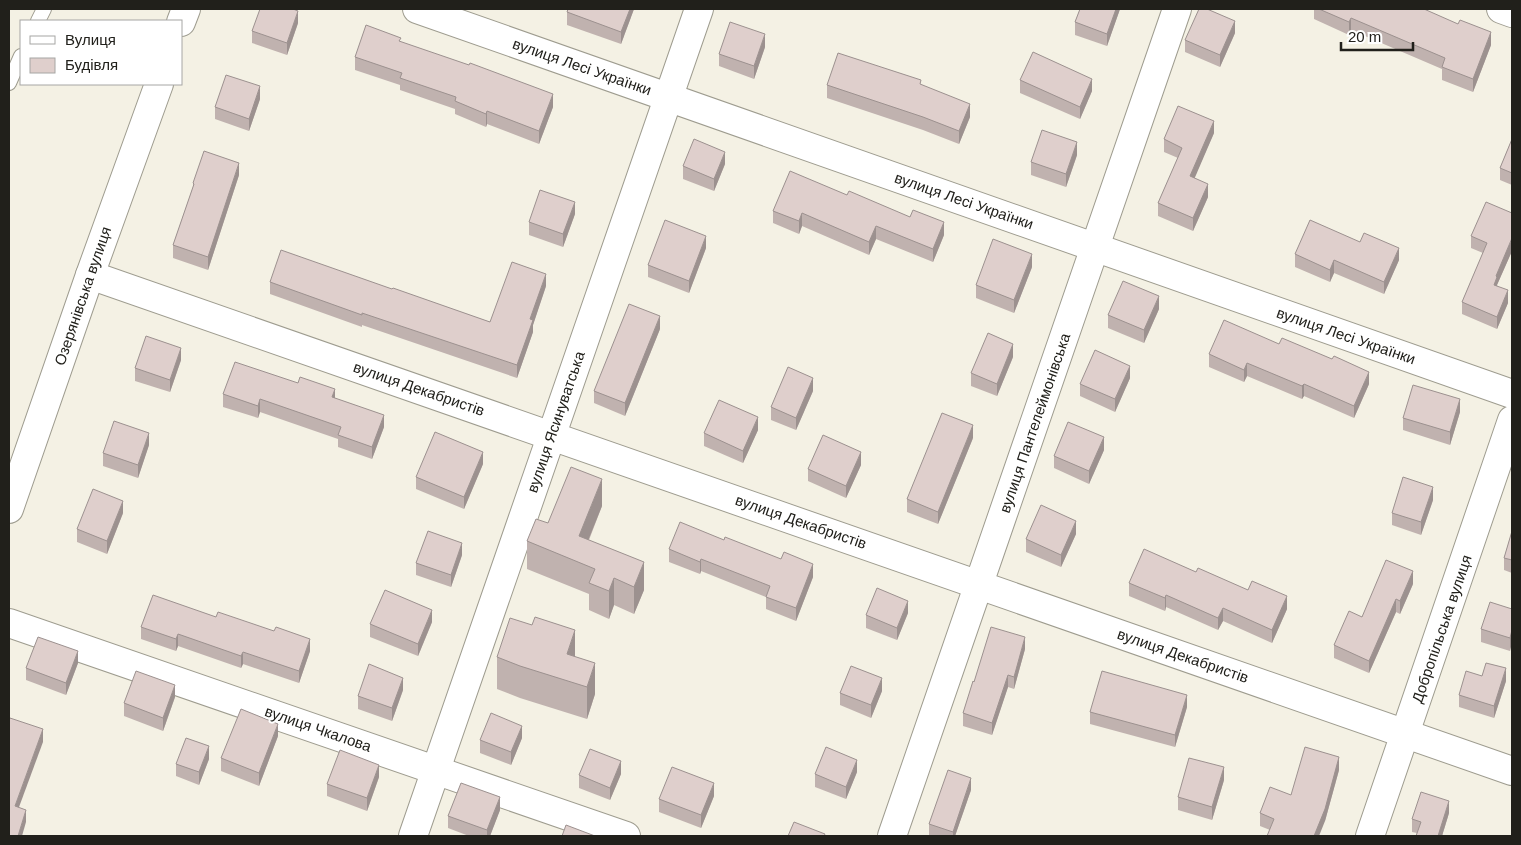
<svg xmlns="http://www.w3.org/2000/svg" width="1521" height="845" font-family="Helvetica,sans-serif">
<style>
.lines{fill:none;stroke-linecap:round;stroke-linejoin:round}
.lane-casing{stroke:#9e9c8f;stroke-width:16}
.street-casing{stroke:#9e9c8f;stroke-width:30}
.secondary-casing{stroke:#9e9c8f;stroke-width:30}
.lane{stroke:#fff;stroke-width:14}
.street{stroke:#fff;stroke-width:28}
.secondary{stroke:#fff;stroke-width:28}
.wall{fill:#c0b2af}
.shaded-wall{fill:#9c918f}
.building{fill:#dfcfcc;stroke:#9c918f}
.labels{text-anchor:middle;stroke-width:4;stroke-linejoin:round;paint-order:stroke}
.street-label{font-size:15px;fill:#21201b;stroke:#fff}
</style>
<rect width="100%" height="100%" fill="#f4f1e4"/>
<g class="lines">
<defs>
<g id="lane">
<polyline points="38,21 44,9"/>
<polyline points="9,83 21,56"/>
</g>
<g id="street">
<polyline points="417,9 1512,394"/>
<polyline points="1501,9 1512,13"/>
<polyline points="90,275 1512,771"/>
<polyline points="9,623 626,836"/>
<polyline points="413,836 699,9"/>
<polyline points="892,836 1177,9"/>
<polyline points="1370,836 1512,420"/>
</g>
<g id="secondary">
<polyline points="181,22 186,9"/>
<polyline points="9,509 90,275 159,84"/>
</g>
</defs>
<use href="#lane" class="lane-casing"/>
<use href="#street" class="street-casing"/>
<use href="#secondary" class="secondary-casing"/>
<use href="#lane" class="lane"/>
<use href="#street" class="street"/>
<use href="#secondary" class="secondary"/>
</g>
<g class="wall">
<polygon points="568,9 634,9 621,44 567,25 567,12"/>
<polygon points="1080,9 1120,9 1107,46 1075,35 1075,22"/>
<polygon points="1314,9 1424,9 1491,45 1473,92 1442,80 1442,69 1351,30 1349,35 1314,19"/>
<polygon points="298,23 287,55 252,43 252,31"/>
<polygon points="1235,33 1220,67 1185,52 1185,40"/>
<polygon points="401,42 553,107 539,144 487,124 486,127 455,114 455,109 400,90 400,85 355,70 355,57"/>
<polygon points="765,47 754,79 719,66 719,54"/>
<polygon points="1020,80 1092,91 1080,119 1020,93"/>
<polygon points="827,85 921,85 970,117 959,144 923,130 827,98"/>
<polygon points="260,99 249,131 215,119 215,107"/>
<polygon points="1214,133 1194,178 1208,197 1193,231 1158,216 1158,203 1178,158 1164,152 1164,139"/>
<polygon points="1512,139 1512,185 1500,180 1500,168"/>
<polygon points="1077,155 1066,187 1031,175 1031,162"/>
<polygon points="725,164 714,191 683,179 683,166"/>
<polygon points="239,175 208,270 173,258 173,245 193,187 193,183"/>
<polygon points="847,195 944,235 933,262 876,239 869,255 802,226 799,234 773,223 773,211"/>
<polygon points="575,214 563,247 529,235 529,222"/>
<polygon points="1471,236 1512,251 1497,285 1508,303 1497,329 1462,314 1462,302 1483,253 1471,248"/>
<polygon points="706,248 689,293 648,277 648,265"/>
<polygon points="1295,254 1399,260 1384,294 1334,273 1330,282 1295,267"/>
<polygon points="1032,267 1014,313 976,298 976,285"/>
<polygon points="270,282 392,289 490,322 546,286 533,325 533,332 517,378 362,325 362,327 270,294"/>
<polygon points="1159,309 1144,343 1108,328 1108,315"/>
<polygon points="660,329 625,416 594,403 594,391"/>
<polygon points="1209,354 1369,384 1354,418 1304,396 1302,399 1247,376 1244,382 1209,367"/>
<polygon points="1013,357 997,396 971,386 971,373"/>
<polygon points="181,360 170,392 135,381 135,368"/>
<polygon points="1130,378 1115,412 1080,396 1080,384"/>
<polygon points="813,391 796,430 771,420 771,407"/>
<polygon points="223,394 335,398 384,427 372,459 338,447 338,439 260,412 258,418 223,407"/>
<polygon points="1460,412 1450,445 1403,430 1403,418"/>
<polygon points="758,430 743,463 704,446 704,433"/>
<polygon points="973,438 938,524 907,512 907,499"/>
<polygon points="149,445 138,478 103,466 103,453"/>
<polygon points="1104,450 1089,484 1054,468 1054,456"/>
<polygon points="483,464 464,509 416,489 416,477"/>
<polygon points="861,465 846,498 808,481 808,469"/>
<polygon points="1433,500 1421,535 1392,525 1392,513"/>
<polygon points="602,506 589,540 644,590 634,614 614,605 609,619 589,610 589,594 527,569 527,541 548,523"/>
<polygon points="123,513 107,554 77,542 77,529"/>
<polygon points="1512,531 1512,573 1504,570 1504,558"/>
<polygon points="1076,534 1061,567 1026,552 1026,539"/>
<polygon points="669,549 813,577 796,621 766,609 766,597 701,571 700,574 669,562"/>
<polygon points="462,555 451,587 416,575 416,563"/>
<polygon points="1196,572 1287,609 1272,643 1223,621 1218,630 1166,607 1165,611 1129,596 1129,583"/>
<polygon points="1413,584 1400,614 1396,612 1369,673 1334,658 1334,645 1362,617"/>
<polygon points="1512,609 1510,651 1481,642 1481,629"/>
<polygon points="908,613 897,640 866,628 866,615"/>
<polygon points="432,622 418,656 370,637 370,624"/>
<polygon points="532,625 575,656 595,694 587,719 520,698 497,689 497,657"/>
<polygon points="141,627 310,651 299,683 243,664 241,668 178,646 176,651 141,639"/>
<polygon points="1025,649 1014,689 1008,687 992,735 963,726 963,713 974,682"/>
<polygon points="78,663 66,695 26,680 26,668"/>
<polygon points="1482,676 1506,681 1494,718 1459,707 1459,695"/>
<polygon points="403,690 392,721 358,709 358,696"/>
<polygon points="882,691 871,718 840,705 840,693"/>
<polygon points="175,697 163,731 124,716 124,703"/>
<polygon points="1187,707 1175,747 1090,724 1090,712"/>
<polygon points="278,736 259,786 221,771 221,758"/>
<polygon points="522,738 511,765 480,753 480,740"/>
<polygon points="209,759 199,785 176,776 176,764"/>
<polygon points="1339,770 1325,821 1270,830 1260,826 1260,813 1291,795"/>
<polygon points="857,772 846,799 815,787 815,774"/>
<polygon points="621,774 610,800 579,788 579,775"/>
<polygon points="379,777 367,811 327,796 327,784"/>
<polygon points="1224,780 1212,820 1178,810 1178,797"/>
<polygon points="971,790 955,836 929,836 929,824"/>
<polygon points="714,796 701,828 659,812 659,799"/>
<polygon points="500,810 490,836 469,836 448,828 448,816"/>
<polygon points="1449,813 1442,836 1416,836 1417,833 1412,832 1412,819"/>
</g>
<g class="shaded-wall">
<polygon points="630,9 634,9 621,44 621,32"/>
<polygon points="1116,9 1120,9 1107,46 1107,34"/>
<polygon points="298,11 298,23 287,55 287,43"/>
<polygon points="1351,18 1351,30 1349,35 1349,22"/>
<polygon points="1235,21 1235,33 1220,67 1220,55"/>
<polygon points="1491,32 1491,45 1473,92 1473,79"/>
<polygon points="765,34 765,47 754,79 754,66"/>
<polygon points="1092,79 1092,91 1080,119 1080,107"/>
<polygon points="260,86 260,99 249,131 249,119"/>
<polygon points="553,94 553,107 539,144 539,131"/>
<polygon points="970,104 970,117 959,144 959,131"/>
<polygon points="487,111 487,124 486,127 486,114"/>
<polygon points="1214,121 1214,133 1190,189 1190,176"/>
<polygon points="1077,142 1077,155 1066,187 1066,174"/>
<polygon points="725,152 725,164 714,191 714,179"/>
<polygon points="239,163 239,175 208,270 208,257"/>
<polygon points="1208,184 1208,197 1193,231 1193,218"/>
<polygon points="575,202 575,214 563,247 563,234"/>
<polygon points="802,213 802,226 799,234 799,221"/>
<polygon points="944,222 944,235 933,262 933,249"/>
<polygon points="876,226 876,239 869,255 869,242"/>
<polygon points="706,236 706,248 689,293 689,281"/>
<polygon points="1512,238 1512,251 1497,285 1497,289 1494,285 1496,276"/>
<polygon points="1399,248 1399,260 1384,294 1384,282"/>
<polygon points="1032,254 1032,267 1014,313 1014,300"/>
<polygon points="1334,260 1334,273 1330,282 1330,270"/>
<polygon points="546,274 546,286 533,325 533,332 517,378 517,365 530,319"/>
<polygon points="1508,290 1508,303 1497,329 1497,317"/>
<polygon points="1159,296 1159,309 1144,343 1144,330"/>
<polygon points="660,316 660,329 625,416 625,403"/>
<polygon points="1013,344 1013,357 997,396 997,384"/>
<polygon points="181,348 181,360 170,392 170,380"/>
<polygon points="1247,363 1247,376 1244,382 1244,370"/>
<polygon points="1130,366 1130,378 1115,412 1115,399"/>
<polygon points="1369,372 1369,384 1354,418 1354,406"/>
<polygon points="813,378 813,391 796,430 796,418"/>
<polygon points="1304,384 1304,396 1302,399 1302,386"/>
<polygon points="335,389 335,401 332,397"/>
<polygon points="260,399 260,412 258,418 258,406"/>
<polygon points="1460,399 1460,412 1450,445 1450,432"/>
<polygon points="384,415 384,427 372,459 372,447"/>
<polygon points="758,417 758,430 743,463 743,451"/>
<polygon points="973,425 973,438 938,524 938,512"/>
<polygon points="149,433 149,445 138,478 138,465"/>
<polygon points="1104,437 1104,450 1089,484 1089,471"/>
<polygon points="483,452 483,464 464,509 464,497"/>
<polygon points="861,452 861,465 846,498 846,486"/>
<polygon points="602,479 602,506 579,563 579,536"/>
<polygon points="1433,487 1433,500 1421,535 1421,522"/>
<polygon points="123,501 123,513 107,554 107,541"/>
<polygon points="1076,521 1076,534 1061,567 1061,555"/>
<polygon points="462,543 462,555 451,587 451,575"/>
<polygon points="701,559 701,571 700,574 700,562"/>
<polygon points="644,562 644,590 634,614 634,587"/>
<polygon points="813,564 813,577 796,621 796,608"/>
<polygon points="1413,571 1413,584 1400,614 1400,601"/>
<polygon points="614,578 614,605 609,619 609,591"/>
<polygon points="1166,595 1166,607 1165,611 1165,598"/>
<polygon points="1287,596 1287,609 1272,643 1272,630"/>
<polygon points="1396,599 1396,612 1369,673 1369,661"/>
<polygon points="908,601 908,613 897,640 897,628"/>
<polygon points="1223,608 1223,621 1218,630 1218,618"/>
<polygon points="432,610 432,622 418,656 418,644"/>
<polygon points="575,630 575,662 567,654"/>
<polygon points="1512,630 1512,643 1510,651 1510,638"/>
<polygon points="178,634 178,646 176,651 176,639"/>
<polygon points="1025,637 1025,649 1014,689 1014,677"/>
<polygon points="310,639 310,651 299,683 299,671"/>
<polygon points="78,651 78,663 66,695 66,683"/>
<polygon points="243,652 243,664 241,668 241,656"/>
<polygon points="595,663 595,694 587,719 587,687"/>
<polygon points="1506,668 1506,681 1494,718 1494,706"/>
<polygon points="1008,675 1008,687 992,735 992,723"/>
<polygon points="403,678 403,690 392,721 392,708"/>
<polygon points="882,678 882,691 871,718 871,705"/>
<polygon points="175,685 175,697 163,731 163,718"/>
<polygon points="1187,695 1187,707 1175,747 1175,735"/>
<polygon points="278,724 278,736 259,786 259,773"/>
<polygon points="522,726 522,738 511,765 511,752"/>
<polygon points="43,729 43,742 15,818 15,806"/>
<polygon points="209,746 209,759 199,785 199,772"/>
<polygon points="1339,757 1339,770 1325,821 1319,836 1314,836"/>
<polygon points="857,760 857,772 846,799 846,787"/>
<polygon points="621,761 621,774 610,800 610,788"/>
<polygon points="379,765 379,777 367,811 367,798"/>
<polygon points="1224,767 1224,780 1212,820 1212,807"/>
<polygon points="971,778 971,790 955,836 953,836 953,832"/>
<polygon points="714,783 714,796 701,828 701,815"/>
<polygon points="500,797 500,810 490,836 487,836 487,830"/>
<polygon points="1449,801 1449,813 1442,836 1438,836"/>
<polygon points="26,810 26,822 22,836 18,836"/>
</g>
<g class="building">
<polygon points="260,9 293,9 298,11 287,43 252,31"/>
<polygon points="568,9 630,9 621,32 567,12"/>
<polygon points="1080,9 1116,9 1107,34 1075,22"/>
<polygon points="1199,9 1207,9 1235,21 1220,55 1185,40"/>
<polygon points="1319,9 1424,9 1458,24 1460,20 1491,32 1473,79 1442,67 1445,58 1351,18 1349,22"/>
<polygon points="730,22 765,34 754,66 719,54"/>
<polygon points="366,25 401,38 399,41 469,65 470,63 553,94 539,131 487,111 486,114 455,101 456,97 400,78 402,73 355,57"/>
<polygon points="1033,52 1092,79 1080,107 1020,80"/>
<polygon points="838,53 921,80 920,84 970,104 959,131 923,117 827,85"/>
<polygon points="226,75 260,86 249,119 215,107"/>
<polygon points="1178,106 1214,121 1190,176 1208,184 1193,218 1158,203 1182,148 1164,139"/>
<polygon points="1042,130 1077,142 1066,174 1031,162"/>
<polygon points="694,139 725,152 714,179 683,166"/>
<polygon points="1512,139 1512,173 1500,168"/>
<polygon points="204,151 239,163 208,257 173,245 194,184 193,183"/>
<polygon points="790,171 847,195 849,191 910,217 913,210 944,222 933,249 876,226 869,242 802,213 799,221 773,211"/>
<polygon points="540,190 575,202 563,234 529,222"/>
<polygon points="1486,202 1512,213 1512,238 1496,276 1497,277 1494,285 1508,290 1497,317 1462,302 1487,243 1471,236"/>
<polygon points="665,220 706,236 689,281 648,265"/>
<polygon points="1310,220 1360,242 1364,233 1399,248 1384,282 1334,260 1330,270 1295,254"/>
<polygon points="993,239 1032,254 1014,300 976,285"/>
<polygon points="281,250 392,289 393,288 490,322 512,262 546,274 530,319 533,320 517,365 362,313 362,315 270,282"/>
<polygon points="1123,281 1159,296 1144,330 1108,315"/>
<polygon points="629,304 660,316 625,403 594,391"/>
<polygon points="1224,320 1279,344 1282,338 1332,359 1334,356 1369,372 1354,406 1304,384 1302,386 1247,363 1244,370 1209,354"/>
<polygon points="988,333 1013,344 997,384 971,373"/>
<polygon points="146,336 181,348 170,380 135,368"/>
<polygon points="1095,350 1130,366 1115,399 1080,384"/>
<polygon points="235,362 298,383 300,377 335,389 332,397 384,415 372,447 338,435 341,427 260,399 258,406 223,394"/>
<polygon points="788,367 813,378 796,418 771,407"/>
<polygon points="1413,385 1460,399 1450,432 1403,418"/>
<polygon points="719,400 758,417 743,451 704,433"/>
<polygon points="942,413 973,425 938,512 907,499"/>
<polygon points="114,421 149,433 138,465 103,453"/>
<polygon points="1068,422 1104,437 1089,471 1054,456"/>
<polygon points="435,432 483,452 464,497 416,477"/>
<polygon points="823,435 861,452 846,486 808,469"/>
<polygon points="571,467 602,479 579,536 644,562 634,587 614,578 609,591 589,583 595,569 527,541 536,519 548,523"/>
<polygon points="1403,477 1433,487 1421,522 1392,513"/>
<polygon points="93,489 123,501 107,541 77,529"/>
<polygon points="1041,505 1076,521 1061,555 1026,539"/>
<polygon points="680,522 724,540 725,537 781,559 784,552 813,564 796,608 766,597 770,586 701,559 700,562 669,549"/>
<polygon points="428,531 462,543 451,575 416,563"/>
<polygon points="1512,531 1512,560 1504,558"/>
<polygon points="1144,549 1196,572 1198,568 1248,590 1252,581 1287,596 1272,630 1223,608 1218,618 1166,595 1165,598 1129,583"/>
<polygon points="1386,560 1413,571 1400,601 1396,599 1369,661 1334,645 1349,611 1362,617"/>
<polygon points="877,588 908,601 897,628 866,615"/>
<polygon points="385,590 432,610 418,644 370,624"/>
<polygon points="153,595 216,617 218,612 274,631 276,627 310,639 299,671 243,652 241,656 178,634 176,639 141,627"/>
<polygon points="1490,602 1512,609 1512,630 1510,638 1481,629"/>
<polygon points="535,617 575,630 567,654 595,663 587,687 520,666 497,657 510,618 532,625"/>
<polygon points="991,627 1025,637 1014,677 1008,675 992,723 963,713 973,681 974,682"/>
<polygon points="38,637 78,651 66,683 26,668"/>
<polygon points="1486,663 1506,668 1494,706 1459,695 1466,671 1482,676"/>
<polygon points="369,664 403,678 392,708 358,696"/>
<polygon points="851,666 882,678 871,705 840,693"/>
<polygon points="136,671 175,685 163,718 124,703"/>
<polygon points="1102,671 1187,695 1175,735 1090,712"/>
<polygon points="241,709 278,724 259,773 221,758"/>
<polygon points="491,713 522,726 511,752 480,740"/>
<polygon points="10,718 43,729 15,806 26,810 18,836 9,836 9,721"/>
<polygon points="186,738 209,746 199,772 176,764"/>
<polygon points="826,747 857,760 846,787 815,774"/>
<polygon points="1305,747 1339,757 1325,809 1314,836 1267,836 1274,819 1260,813 1270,787 1291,795"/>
<polygon points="590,749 621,761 610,788 579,775"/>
<polygon points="340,750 379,765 367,798 327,784"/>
<polygon points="1189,758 1224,767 1212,807 1178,797"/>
<polygon points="672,767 714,783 701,815 659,799"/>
<polygon points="948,770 971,778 953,832 929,824"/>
<polygon points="461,783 500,797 487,830 448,816"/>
<polygon points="1421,792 1449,801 1438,836 1416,836 1421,822 1412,819"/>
<polygon points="794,822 825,834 824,836 788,836"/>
<polygon points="566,825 595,836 562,836"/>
</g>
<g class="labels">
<g class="street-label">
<text transform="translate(582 67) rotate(19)" y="5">вулиця Лесі Українки</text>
<text transform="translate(964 201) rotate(19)" y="5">вулиця Лесі Українки</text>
<text transform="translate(83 296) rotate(-71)" y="5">Озерянівська вулиця</text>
<text transform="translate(1346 336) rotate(19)" y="5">вулиця Лесі Українки</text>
<text transform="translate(419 389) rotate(19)" y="5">вулиця Декабристів</text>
<text transform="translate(556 422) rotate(-71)" y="5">вулиця Ясинуватська</text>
<text transform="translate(1035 423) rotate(-71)" y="5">вулиця Пантелеймонівська</text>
<text transform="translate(801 522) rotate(19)" y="5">вулиця Декабристів</text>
<text transform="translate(1442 629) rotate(-71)" y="5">Добропільська вулиця</text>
<text transform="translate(1183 656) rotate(19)" y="5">вулиця Декабристів</text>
<text transform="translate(318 729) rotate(19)" y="5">вулиця Чкалова</text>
</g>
</g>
<rect width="1521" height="845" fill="none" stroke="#21201b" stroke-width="20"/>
<rect x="20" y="20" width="162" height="65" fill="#ffffff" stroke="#a6a6a4"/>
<rect x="30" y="36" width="25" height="8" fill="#ffffff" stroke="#a6a6a4"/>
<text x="65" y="45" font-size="15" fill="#21201b">Вулиця</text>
<rect x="30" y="58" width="25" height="15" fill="#dfcfcc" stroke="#a6a6a4"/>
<text x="65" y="70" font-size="15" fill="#21201b">Будівля</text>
<path d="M1341 42v8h72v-8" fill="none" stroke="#21201b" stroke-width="2.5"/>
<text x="1348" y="42" font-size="15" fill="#21201b" stroke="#ffffff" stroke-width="4" paint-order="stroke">20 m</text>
</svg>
